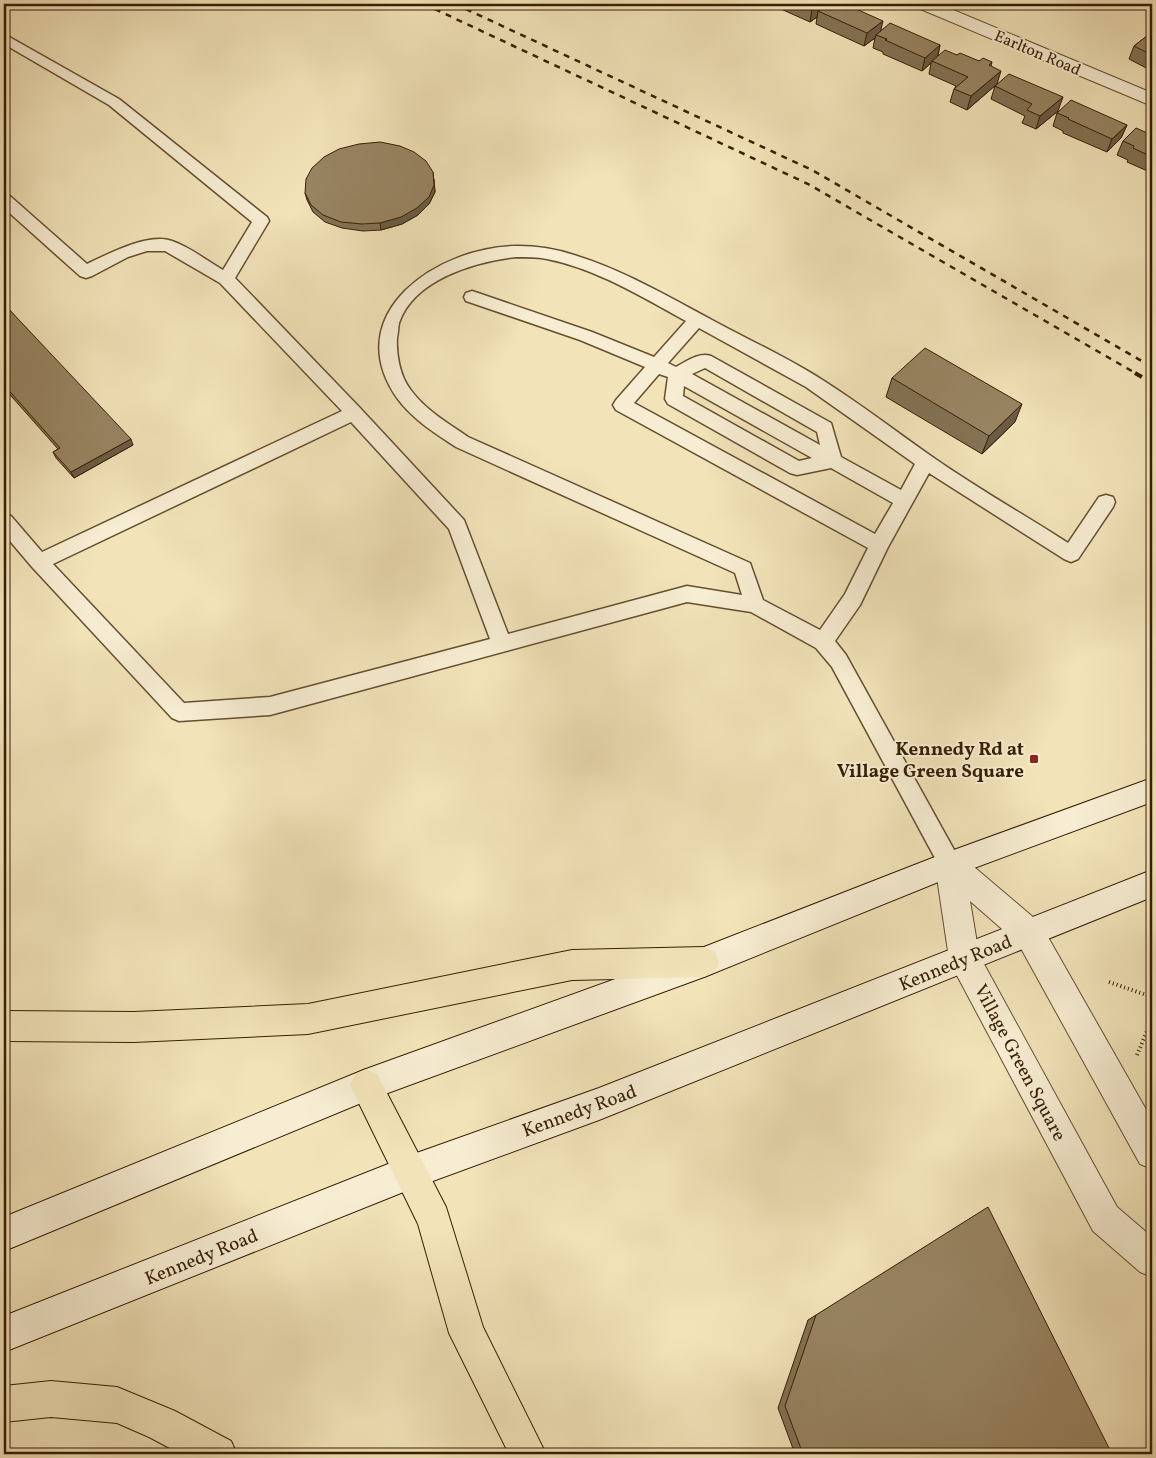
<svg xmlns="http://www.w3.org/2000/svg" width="1156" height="1458" font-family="Vollkorn,serif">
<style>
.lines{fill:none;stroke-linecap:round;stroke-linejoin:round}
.lane-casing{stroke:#654f30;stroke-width:3}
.street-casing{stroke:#654f30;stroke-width:2}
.secondary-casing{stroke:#361e03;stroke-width:2}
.highway-casing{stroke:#361e03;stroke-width:2}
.path{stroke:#361e03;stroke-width:4;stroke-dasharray:1 3;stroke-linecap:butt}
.lane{fill:#f7edd2;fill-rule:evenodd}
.street{fill:#f7edd2;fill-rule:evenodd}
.secondary{fill:#f7edd2;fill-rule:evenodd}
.highway{fill:#f2e3b9;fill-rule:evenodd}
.rail-far1{stroke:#361e03;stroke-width:2.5;stroke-dasharray:6 6;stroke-linecap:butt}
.rail{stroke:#361e03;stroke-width:4;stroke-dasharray:8 8;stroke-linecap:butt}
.wall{fill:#837254;stroke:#361e03}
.shaded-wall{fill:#6a5c45;stroke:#361e03}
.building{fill:#988462;stroke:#361e03}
.poi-dot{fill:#8f2418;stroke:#f7edd2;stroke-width:2}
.labels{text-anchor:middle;stroke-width:4;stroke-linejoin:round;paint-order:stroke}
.far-street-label{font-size:16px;fill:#361e03;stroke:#f7edd2}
.poi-label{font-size:19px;font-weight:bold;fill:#361e03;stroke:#f7edd2;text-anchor:end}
.street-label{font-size:19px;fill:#361e03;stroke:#f7edd2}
</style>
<rect width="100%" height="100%" fill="#f2e3b9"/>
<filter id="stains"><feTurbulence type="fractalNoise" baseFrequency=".004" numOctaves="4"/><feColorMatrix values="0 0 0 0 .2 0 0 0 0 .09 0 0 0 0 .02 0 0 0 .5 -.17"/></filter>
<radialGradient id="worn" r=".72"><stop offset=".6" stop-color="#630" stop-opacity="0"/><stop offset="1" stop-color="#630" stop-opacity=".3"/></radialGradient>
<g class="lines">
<defs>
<path id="lane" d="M4,34L119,99L267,217L269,221L235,278L360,408L464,520L508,634L687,586L742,595L735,573L456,447C435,433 412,419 397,398C338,313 439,246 518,246C537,246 556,249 574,255C623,270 667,296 712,320C749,340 786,357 821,379C859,403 894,430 931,456C975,487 1023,514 1068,543L1099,497L1106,495L1113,497L1115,502L1113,507L1078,559L1071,562L1064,559L929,473L888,547L860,605L835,641L846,655L958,857L961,864L958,871L950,874L942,871L832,667L816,648L751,612L687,602L270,715L179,721L172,718L32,567L4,534V514L11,516L42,552L342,411L220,283L165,251H147L128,257L92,276L86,278L80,276L4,208V195L10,196L87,264C108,254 149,232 172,241C190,247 207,261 223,270L252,222L109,105L4,44ZM516,257C526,257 537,257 547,259C597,269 642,297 686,321L654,357L592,332L478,293L472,291L466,293L464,297L466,301L580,340L645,367L616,400L613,405L616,410L868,548L845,594L820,630L763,600L750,563L468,437C448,423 425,410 410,389C400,376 396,354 397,338C398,334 398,328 399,323C414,279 475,262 516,257ZM699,328L806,387L915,464L901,490L841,457L831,423L711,356C699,352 687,361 676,367L668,363ZM705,368L817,432L820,445L692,374ZM659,374L668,377L665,399L668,404L790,473L797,475L831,468L893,503L875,534L634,403ZM684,386L812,458L799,461L683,396ZM351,422L449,529L490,639L270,697L184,703L53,564Z"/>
<g id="street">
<polygon points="915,4 939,4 1152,93 1152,106 918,8"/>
<polygon points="950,851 960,855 1040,923 1152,1120 1152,1169 1140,1164 1018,943 970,901 979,955 1117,1207 1152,1237 1152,1277 1140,1272 1093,1231 953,968 949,958 935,864 940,855"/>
</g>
<g id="secondary">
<polygon points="1152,778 1152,802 958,874 704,977 366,1101 4,1251 4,1217 366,1069 704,947 940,855"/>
<polygon points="1152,870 1152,897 599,1120 411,1189 4,1352 4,1316 411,1155 599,1088"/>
</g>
<g id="highway">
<polygon points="704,947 715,952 719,962 715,972 704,977 572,980 308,1034 134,1042 4,1041 4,1011 134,1012 308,1004 572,950"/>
<polygon points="366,1069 377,1074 446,1207 483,1327 546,1454 509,1454 449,1333 418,1224 350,1085 355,1074"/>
<polygon points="51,1381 117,1387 175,1411 231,1441 237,1454 181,1454 149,1437 117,1423 51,1417 4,1422 4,1386"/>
</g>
</defs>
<use href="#lane" class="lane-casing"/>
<use href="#street" class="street-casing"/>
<use href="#secondary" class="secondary-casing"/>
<use href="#highway" class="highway-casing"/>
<g class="path">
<polyline points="1109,982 1152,997"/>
<polyline points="1137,1055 1152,1019"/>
</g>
<use href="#lane" class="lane"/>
<use href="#street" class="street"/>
<use href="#secondary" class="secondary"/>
<use href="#highway" class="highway"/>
<g class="rail-far1">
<polyline points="424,4 808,184 1137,374"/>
<polyline points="455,4 812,170 1152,367"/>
</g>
<polyline class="rail" points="1135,373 1152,383"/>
</g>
<g class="wall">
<polygon points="772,4 827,4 881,30 940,45 938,56 957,55 979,61 992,62 991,66 997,84 967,110 950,102 954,89 956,86 929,74 931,63 922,71 883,54 883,52 873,48 875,38 864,46 816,24 817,17 810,22 772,5"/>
<polygon points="1152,32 1152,71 1129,59 1134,46"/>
<polygon points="995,86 1058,111 1036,129 1022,123 1025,116 991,99"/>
<polygon points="1057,113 1127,125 1121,138 1107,152 1063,133 1063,131 1053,126"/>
<polygon points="1152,135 1152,173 1127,162 1128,160 1117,155 1123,141"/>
<polygon points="434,179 435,192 429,204 418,215 402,224 381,230 363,231 342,228 325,222 313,212 307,200 305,193"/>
<polygon points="4,304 133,445 74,478 56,458 53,452 58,449 4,388"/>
<polygon points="892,378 1015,422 982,454 886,397"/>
<polygon points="816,1315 1112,1454 795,1454 778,1408 808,1320"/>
</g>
<g class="shaded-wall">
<polygon points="818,4 827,4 826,10 818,11 817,17 810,22 812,9"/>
<polygon points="883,21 880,34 876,35 875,38 864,46 867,33"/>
<polygon points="940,45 937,58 932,61 931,63 922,71 925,58"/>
<polygon points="1001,71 997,84 967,110 971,96"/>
<polygon points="1063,97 1058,111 1036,129 1040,116"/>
<polygon points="1127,125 1121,138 1107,152 1112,139"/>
<polygon points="433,172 435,192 429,204 418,215 402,224 381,230 380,223"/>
<polygon points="1022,404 1015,422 982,454 989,436"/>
<polygon points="131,439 133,445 74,478 71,472"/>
</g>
<g class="building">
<polygon points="800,4 818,4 812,9"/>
<polygon points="828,4 845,4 883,21 867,33 818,11"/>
<polygon points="890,23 940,45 925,58 885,40 887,39 876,35"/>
<polygon points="1152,32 1152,55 1134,46"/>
<polygon points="945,50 957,55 960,53 979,61 983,58 992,62 989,65 1001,71 971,96 954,89 968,77 932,61"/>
<polygon points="1009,74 1063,97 1040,116 1027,110 1032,104 995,86"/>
<polygon points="1071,100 1127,125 1112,139 1068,119 1069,118 1057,113"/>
<polygon points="1136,128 1152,135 1152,157 1133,148 1134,146 1123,141"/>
<polygon points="380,142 400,146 414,152 426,161 433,172 434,185 429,197 417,208 401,217 380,223 362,224 341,222 323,215 311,205 305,193 306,179 312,168 324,157 339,149 359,144"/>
<polygon points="4,304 131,439 71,472 53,452 60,448 4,385"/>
<polygon points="925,348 1022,404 989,436 892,378"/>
<polygon points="988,1207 1112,1454 803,1454 785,1406 816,1315"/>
</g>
<rect class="poi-dot" x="1029" y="754" width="10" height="10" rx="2.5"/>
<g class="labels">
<g class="far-street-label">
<text transform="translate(1038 52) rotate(23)" y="6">Earlton Road</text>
</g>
<g class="poi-label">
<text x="1024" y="755">Kennedy Rd at<tspan x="1024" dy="22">Village Green Square</tspan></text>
</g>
<g class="street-label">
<text transform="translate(955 962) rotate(-22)" y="7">Kennedy Road</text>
<text transform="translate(1021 1062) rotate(62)" y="7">Village Green Square</text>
<text transform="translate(579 1110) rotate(-20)" y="7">Kennedy Road</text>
<text transform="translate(201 1256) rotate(-22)" y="7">Kennedy Road</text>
</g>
</g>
<rect width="1156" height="1458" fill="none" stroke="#f2e3b9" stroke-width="20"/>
<rect x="5" y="5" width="1146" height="1448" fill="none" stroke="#361e03" stroke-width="2.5"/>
<rect x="10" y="10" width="1136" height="1438" fill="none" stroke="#361e03"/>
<rect width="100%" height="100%" filter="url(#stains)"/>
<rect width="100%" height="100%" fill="url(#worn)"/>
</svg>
